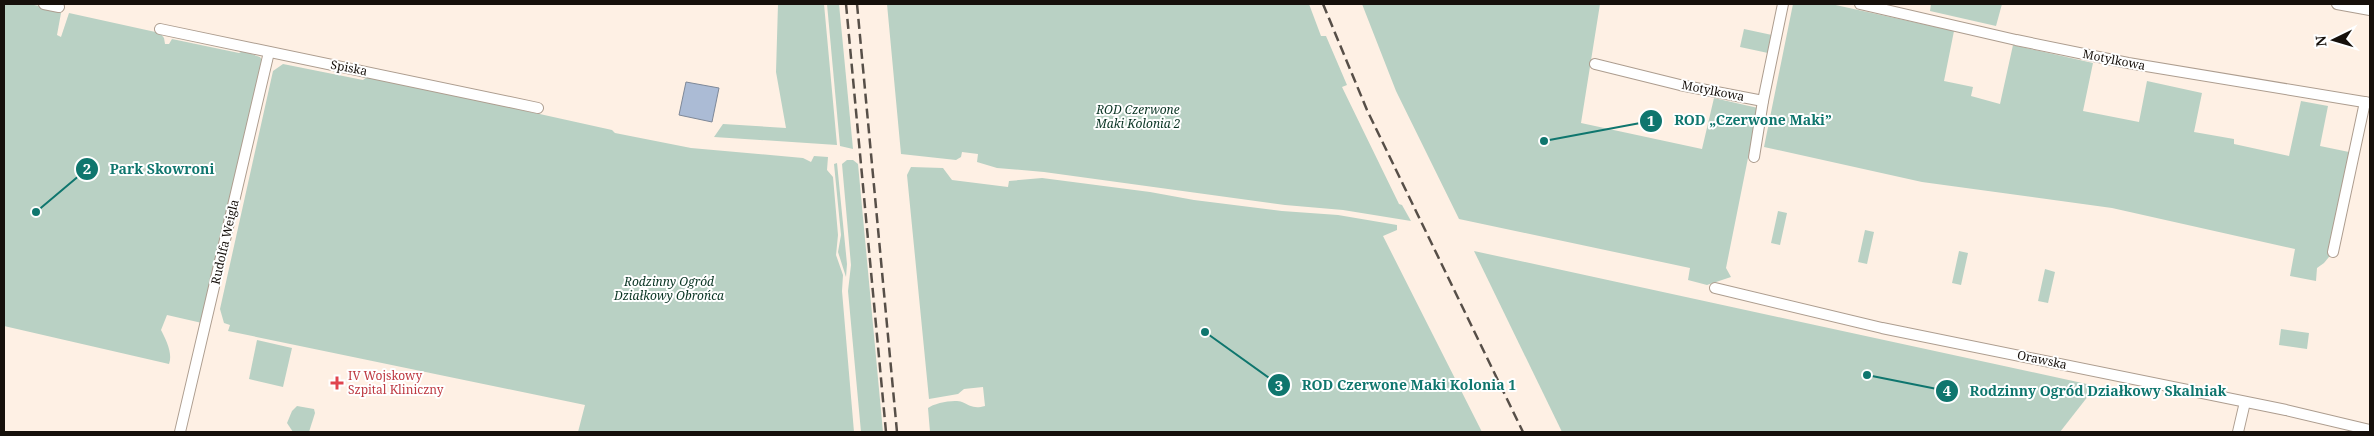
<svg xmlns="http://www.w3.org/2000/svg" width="2374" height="436" font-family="'Noto Serif',serif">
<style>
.green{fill:#b9d1c4}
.water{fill:#abbbd5;stroke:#7e8898}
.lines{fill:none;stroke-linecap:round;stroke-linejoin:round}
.minor-casing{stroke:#ad9d8f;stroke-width:12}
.minor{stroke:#fff;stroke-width:10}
.rail{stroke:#574f48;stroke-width:2.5;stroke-dasharray:10 5;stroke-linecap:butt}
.health-dot{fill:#e0444e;stroke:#fff;stroke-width:2}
.labels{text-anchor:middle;stroke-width:4;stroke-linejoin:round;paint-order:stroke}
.street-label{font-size:12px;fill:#16100b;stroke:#fff}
.park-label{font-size:12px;font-style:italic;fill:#083322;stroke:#fff}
.health-label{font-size:12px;fill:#be3a42;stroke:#fff;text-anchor:start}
.leader{fill:none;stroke:#0f766e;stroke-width:2}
.callout-dot{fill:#0f766e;stroke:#fff;stroke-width:2}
.mark-label{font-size:15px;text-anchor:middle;font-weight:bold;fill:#fff}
.callout-label{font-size:14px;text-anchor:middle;font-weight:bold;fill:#0f766e;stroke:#fff;stroke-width:4;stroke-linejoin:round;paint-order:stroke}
</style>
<rect width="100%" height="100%" fill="#fef0e4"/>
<g class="green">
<path d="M4,4H29L59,10L61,13L57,35L61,37L69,13L160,33L164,38L165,44H169L172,39L239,53L243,51L260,57L262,60L202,323L167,315L161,330C166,340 173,353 169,364L4,326Z"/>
<polygon points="778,4 824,4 837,145 714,137 723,124 786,128 776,72"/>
<polygon points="827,4 839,4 853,149 840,146"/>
<polygon points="887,4 1309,4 1321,36 1326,36 1347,85 1342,87 1399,204 1402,205 1411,221 1343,210 1285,205 1044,172 997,168 977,162 978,154 962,152 961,157 956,160 901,154"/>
<polygon points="1362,4 1600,4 1581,123 1702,149 1714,98 1758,108 1726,268 1731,277 1707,285 1688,280 1690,268 1459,219 1396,91"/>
<polygon points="1793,4 1831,4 1954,31 1944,81 1973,87 1971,96 2000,104 2013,45 2093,63 2083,111 2139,122 2147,81 2202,93 2194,132 2234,139 2234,144 2289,156 2301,101 2328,106 2320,146 2349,152 2333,252 2324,263 2317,268 2316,281 2290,276 2295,249 2112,208 1922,182 1764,147"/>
<polygon points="1931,4 2002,4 1996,26 1930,11"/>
<polygon points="1744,29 1772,35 1768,53 1740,47"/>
<polygon points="283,64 363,80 368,76 612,130 615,133 691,148 803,158 811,162 814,156 828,157 827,170 833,177 838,235 836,255 843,275 842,291 854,432 578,432 585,405 228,331 230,325 224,323 220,309 273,71"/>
<polygon points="847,160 853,160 858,164 883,432 861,432 848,291 851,265 842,164"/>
<polygon points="837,163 847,264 846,277 838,252 841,235 834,164"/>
<path d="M911,167L943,168L952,180L1008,187L1009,181L1042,178L1150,192L1194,200L1282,211L1338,215L1397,225V230L1383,236L1482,432H930L928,408C934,403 955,399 962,402C971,406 974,409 985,406L983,387L964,389L958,394L929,399L907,175Z"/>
<polygon points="1778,211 1787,213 1780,245 1771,243"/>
<polygon points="1865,230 1874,232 1867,264 1858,262"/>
<polygon points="1474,251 2096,386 2060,432 1562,432"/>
<polygon points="1959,251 1968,253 1961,285 1952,283"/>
<polygon points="2045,269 2055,272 2048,303 2038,301"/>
<polygon points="2281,329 2309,333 2307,349 2279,345"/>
<polygon points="257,340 292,348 283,387 249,379"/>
<polygon points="297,406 314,409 315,413 309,432 293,432 287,423 292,411"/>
</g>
<polygon class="water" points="686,82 719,88 712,122 679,115"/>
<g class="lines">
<defs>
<g id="minor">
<polyline points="44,4 59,7"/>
<polyline points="1860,4 2016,40 2128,63 2370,103"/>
<polyline points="2337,4 2370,10"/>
<polyline points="160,29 538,108"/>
<polyline points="1595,64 1680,85 1763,101 1783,4"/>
<polyline points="1754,157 1763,101"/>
<polyline points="2333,252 2365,102"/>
<polyline points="1715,288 1882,328 2286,410 2370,430"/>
<polyline points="180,432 269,52"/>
<polyline points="2238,432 2245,402"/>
</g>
</defs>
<use href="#minor" class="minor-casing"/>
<use href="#minor" class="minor"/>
<g class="rail">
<polyline points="846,4 886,432"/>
<polyline points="857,4 897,432"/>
<polyline points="1323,4 1367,110 1523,432"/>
</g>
</g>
<path class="health-dot" d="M334.5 375.5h5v5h5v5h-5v5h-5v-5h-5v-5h5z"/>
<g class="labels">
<g class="street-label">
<text transform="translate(2114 60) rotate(11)" y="4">Motylkowa</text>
<text transform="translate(349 68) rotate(11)" y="4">Spiska</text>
<text transform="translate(1713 91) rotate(11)" y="4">Motylkowa</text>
<text transform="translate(225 242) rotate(-77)" y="4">Rudolfa Weigla</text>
<text transform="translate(2042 360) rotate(12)" y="4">Orawska</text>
</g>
<g class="park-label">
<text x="1138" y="114">ROD Czerwone<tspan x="1138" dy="14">Maki Kolonia 2</tspan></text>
<text x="669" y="286">Rodzinny Ogród<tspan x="669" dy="14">Działkowy Obrońca</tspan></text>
</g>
<g class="health-label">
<text x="348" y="380">IV Wojskowy<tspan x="348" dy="14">Szpital Kliniczny</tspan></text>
</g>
</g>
<path class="leader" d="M1544 141L1651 121M36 212L87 169M1205 332L1279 385M1867 375L1947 391"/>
<g class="callout-dot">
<circle cx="1544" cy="141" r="5"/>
<circle cx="36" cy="212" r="5"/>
<circle cx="1205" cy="332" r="5"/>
<circle cx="1867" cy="375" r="5"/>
<circle cx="1651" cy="121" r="12"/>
<circle cx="87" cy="169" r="12"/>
<circle cx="1279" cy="385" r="12"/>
<circle cx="1947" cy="391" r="12"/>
</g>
<g class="mark-label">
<text x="1651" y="126">1</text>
<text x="87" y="174">2</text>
<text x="1279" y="391">3</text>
<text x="1947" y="396">4</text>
</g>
<g class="callout-label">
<text x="1753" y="125">ROD „Czerwone Maki”</text>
<text x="162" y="174">Park Skowroni</text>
<text x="1409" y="390">ROD Czerwone Maki Kolonia 1</text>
<text x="2098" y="396">Rodzinny Ogród Działkowy Skalniak</text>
</g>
<rect width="2374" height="436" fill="none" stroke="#16100b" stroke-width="10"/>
<g transform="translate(2334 40) rotate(265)" stroke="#ffffff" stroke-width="4" paint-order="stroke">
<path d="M0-4L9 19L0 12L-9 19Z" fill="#16100b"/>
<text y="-8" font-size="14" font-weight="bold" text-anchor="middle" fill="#16100b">N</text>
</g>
</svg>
